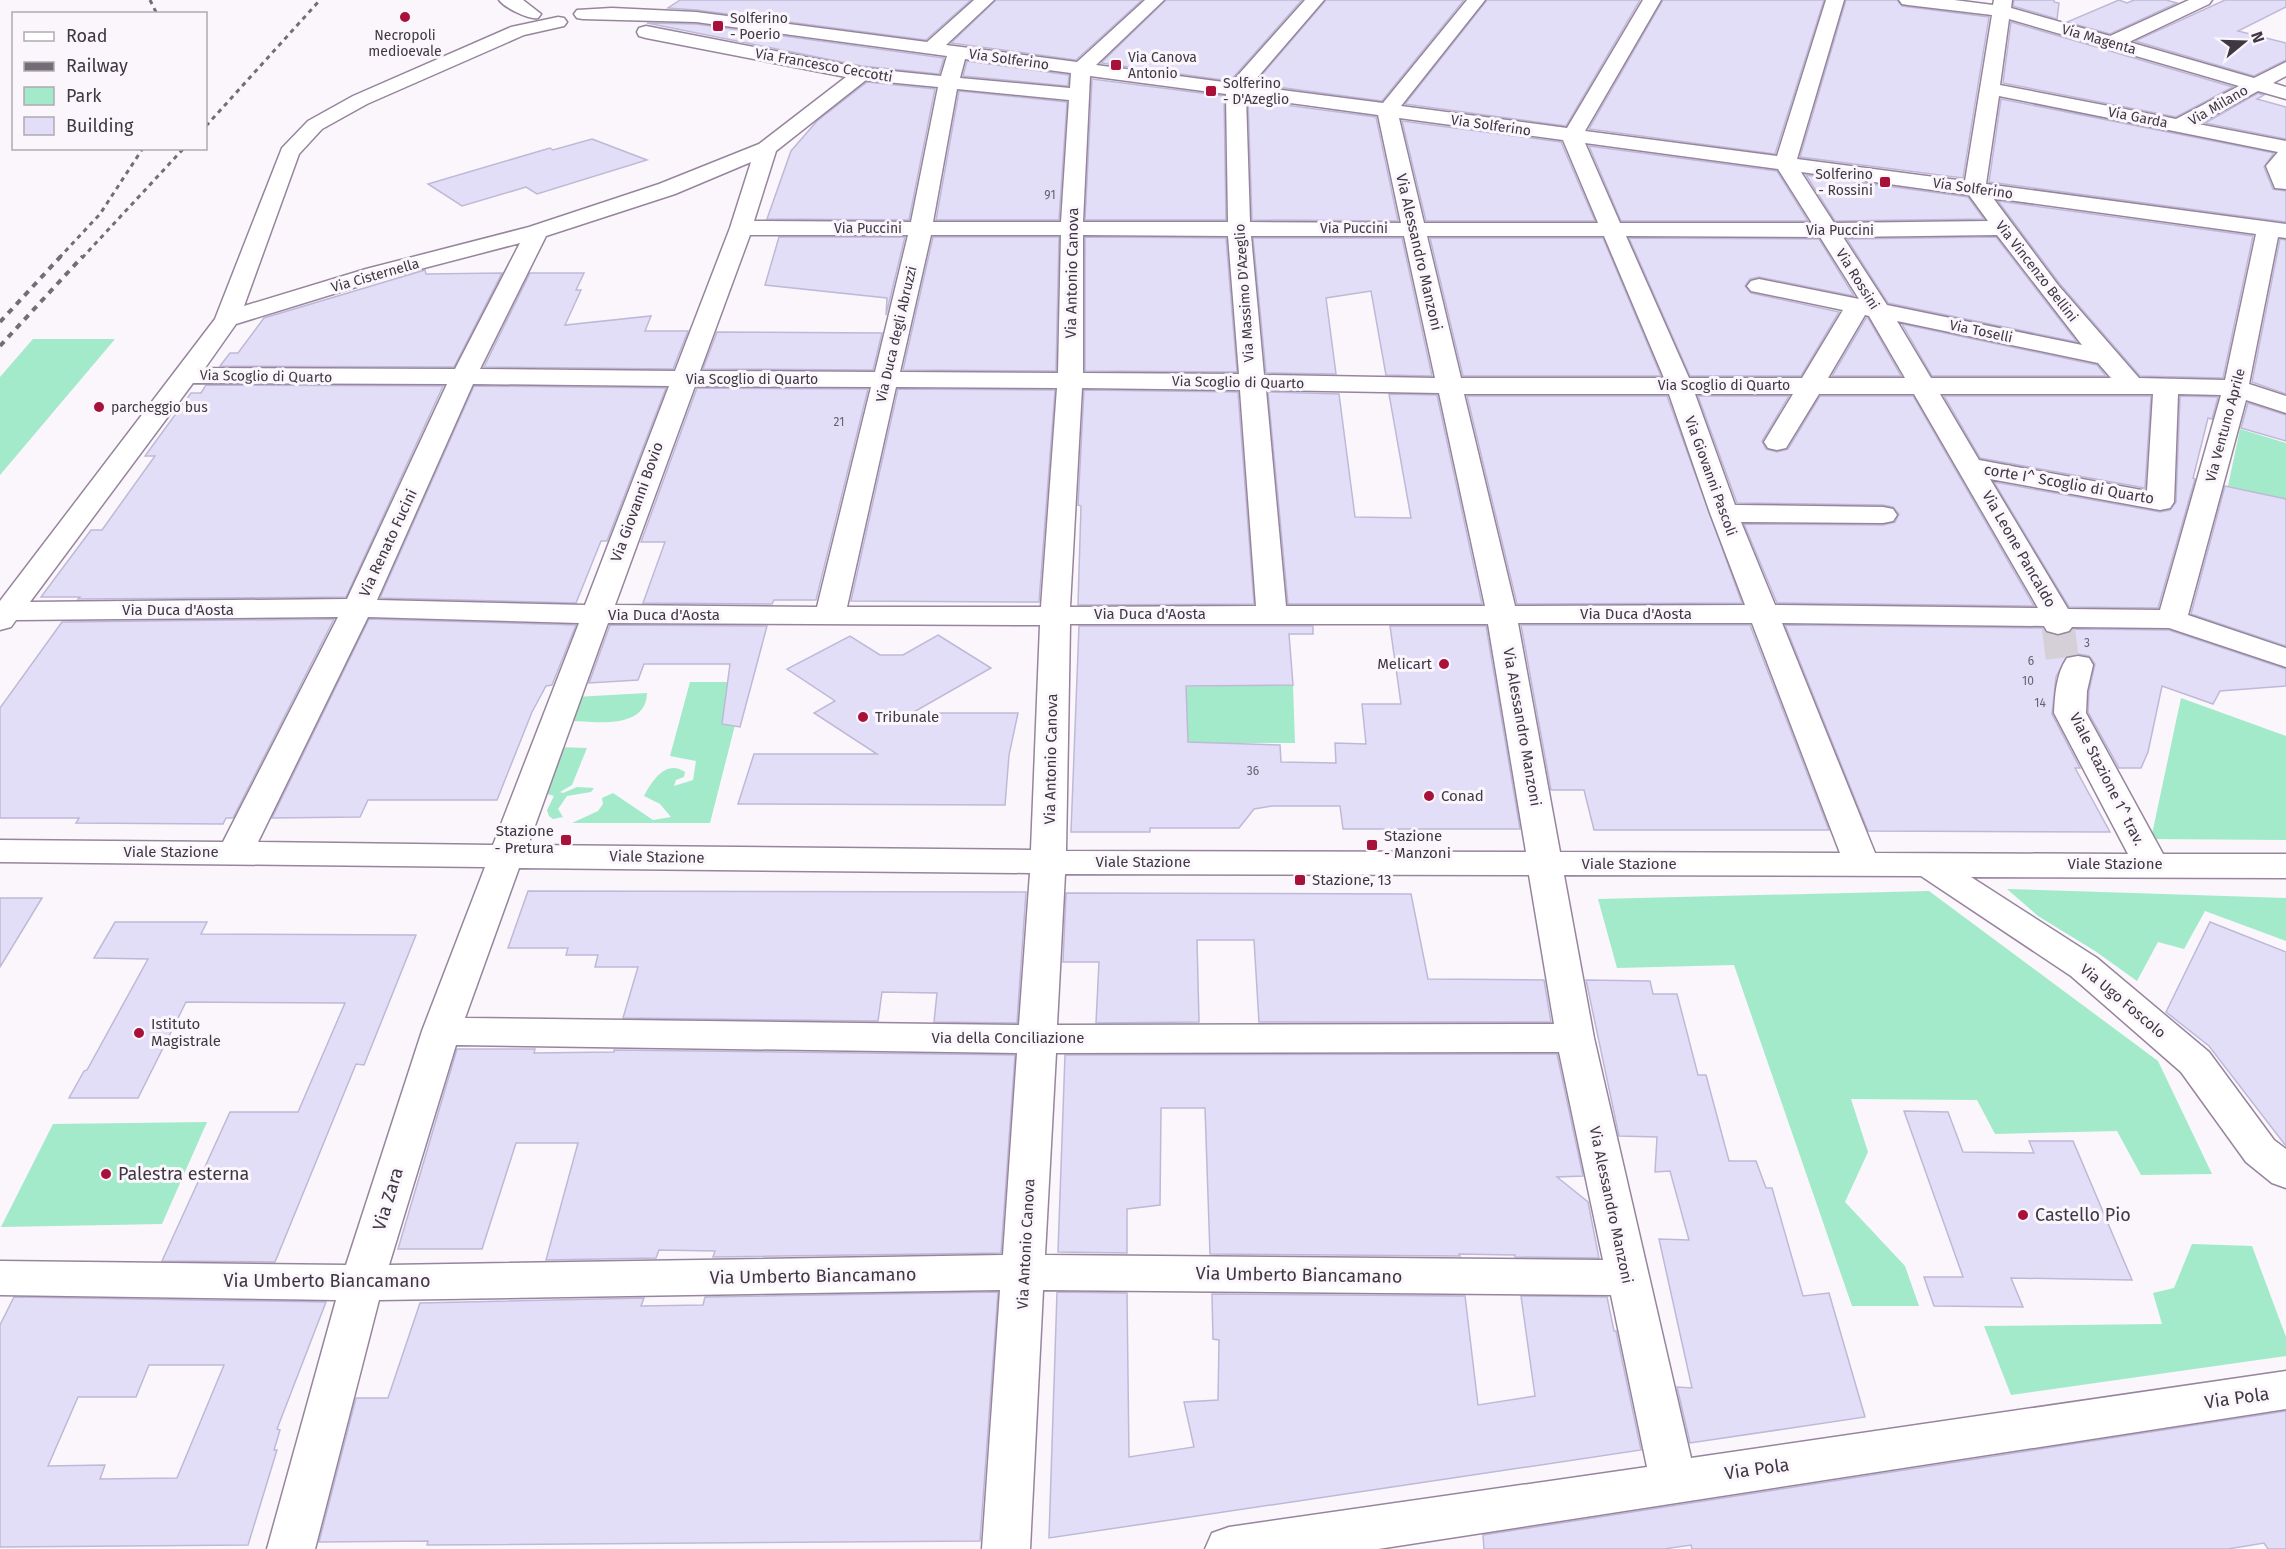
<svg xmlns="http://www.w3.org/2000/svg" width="2286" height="1549" font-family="'Fira Sans',sans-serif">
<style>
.green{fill:#a2eac9}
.building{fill:#e3def8;stroke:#beb9d6;stroke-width:1.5;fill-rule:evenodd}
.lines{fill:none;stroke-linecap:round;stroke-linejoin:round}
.minor-tunnel{stroke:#d5d0d7;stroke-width:33;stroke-dasharray:33 16;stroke-linecap:butt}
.minor-casing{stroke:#97859d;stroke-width:3}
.minor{fill:#fff;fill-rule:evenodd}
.rail-far1{stroke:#746d76;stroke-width:3;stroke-dasharray:4.5 4.5;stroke-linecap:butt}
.rail{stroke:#746d76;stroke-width:4;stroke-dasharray:6 6;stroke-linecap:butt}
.poi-dot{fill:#a81139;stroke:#faf6fc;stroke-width:2}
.labels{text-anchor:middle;stroke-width:6;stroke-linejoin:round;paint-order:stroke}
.number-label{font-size:12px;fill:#686170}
.far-poi-label{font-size:14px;fill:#3f3742;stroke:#faf6fc;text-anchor:start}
.far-street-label{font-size:14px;fill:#3f3742;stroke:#faf6fc}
.street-label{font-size:15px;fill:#3f3742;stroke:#faf6fc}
.poi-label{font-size:15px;fill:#3f3742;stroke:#faf6fc;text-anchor:start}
.near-poi-label{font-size:18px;fill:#3f3742;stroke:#faf6fc;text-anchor:start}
.near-street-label{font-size:18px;fill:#3f3742;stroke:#faf6fc}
</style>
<rect width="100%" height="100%" fill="#faf6fc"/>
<g class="green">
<polygon points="33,339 115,339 0,475 0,377"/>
<polygon points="2240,429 2286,443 2286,500 2228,486"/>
<path d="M690,682H746L710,823H572L598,811L603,804L602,798L613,793L653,820L671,817L660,804L644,796C652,781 666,759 685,772L684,777L676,780L674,786L693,780L696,761L670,756Z"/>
<polygon points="1293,685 1295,743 1212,743 1189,780 1187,716 1151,716 1151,687"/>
<path d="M647,693C646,731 593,721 569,721L575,697Z"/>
<polygon points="2181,698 2286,736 2286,840 2151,839"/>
<polygon points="559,747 587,748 572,785 560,792 563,793 577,787 594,788 591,792 567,796 558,809 563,817 553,819 549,816 547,810 554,796 544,793"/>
<polygon points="2007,889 2286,898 2286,941 2205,911 2184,949 2158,942 2137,981 2095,951 2038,916"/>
<polygon points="1929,891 2158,1061 2212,1174 2141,1175 2117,1131 1995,1134 1977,1100 1851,1099 1868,1152 1845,1202 1905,1266 1919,1306 1852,1306 1734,965 1617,968 1598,899"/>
<polygon points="207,1122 162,1224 1,1227 53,1124"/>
<polygon points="2192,1244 2252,1246 2286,1337 2286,1356 2011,1395 1984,1326 2162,1324 2153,1293 2174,1288"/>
</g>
<g class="building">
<polygon points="680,0 971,0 926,40 696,10 668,8"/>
<polygon points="996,0 1142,0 1076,60 951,43"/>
<polygon points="1166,0 1302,0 1230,81 1101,63"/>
<polygon points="1326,0 1464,0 1382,101 1254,84"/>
<polygon points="1487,0 1640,0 1566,126 1405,104"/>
<polygon points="1663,0 1824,0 1775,154 1589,129"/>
<polygon points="1846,0 1897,0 1902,6 1989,17 1963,178 1800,157"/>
<polygon points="2014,0 2054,0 2054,2 2059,3 2057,19 2013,6"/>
<polygon points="2119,0 2127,3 2134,0 2166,0 2177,3 2110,34 2067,22"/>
<polygon points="2225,0 2286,0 2286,7 2238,31 2286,43 2286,60 2254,76 2135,41"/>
<polygon points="2011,22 2233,87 2176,117 2003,83"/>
<polygon points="647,23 696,24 944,58 939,74 862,66"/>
<polygon points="967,61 1069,75 1068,86 963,76"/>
<polygon points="1092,79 1224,96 1226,220 1085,220"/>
<polygon points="867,82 935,89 909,220 767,219 791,151 817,121"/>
<polygon points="959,91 1067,102 1059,220 936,220"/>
<polygon points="2258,93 2264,95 2257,99 2286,107 2286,139 2205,123"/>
<polygon points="2001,99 2274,153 2264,167 2273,189 2286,191 2286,222 1989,182"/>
<polygon points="1248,100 1376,117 1398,221 1252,220"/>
<polygon points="1402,121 1561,142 1595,221 1426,221"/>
<polygon points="592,139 647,160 537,194 526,187 462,206 428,184 550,148 553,150"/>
<polygon points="1589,146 1777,171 1808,221 1621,221"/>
<polygon points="1806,175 1968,197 1984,219 1835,221"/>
<polygon points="1998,201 2253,236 2223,378 2140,376 2060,284"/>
<polygon points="779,237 905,237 886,315 887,298 765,285"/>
<polygon points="933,237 1059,237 1056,371 903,370"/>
<polygon points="1085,237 1226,238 1237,372 1085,371"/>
<polygon points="1996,237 2077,342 1888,303 1847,239"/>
<polygon points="1253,238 1402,238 1432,376 1386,375 1371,291 1326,298 1336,374 1266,373"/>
<polygon points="1430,238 1603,238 1661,376 1463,376"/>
<polygon points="1629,238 1819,239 1854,296 1759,277 1750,279 1745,286 1751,293 1839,312 1801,376 1690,376"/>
<polygon points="2280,239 2286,240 2286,394 2252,382"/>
<polygon points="425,270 426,274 502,273 454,367 220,366 230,353 238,353 264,318"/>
<polygon points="530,273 584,273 576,290 581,290 565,325 651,316 645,331 688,331 673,369 484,367"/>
<polygon points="1866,318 1868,318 1901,376 1832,376"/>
<polygon points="1902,324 2097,365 2106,376 1932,376"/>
<polygon points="717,332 882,333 873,370 703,369"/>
<polygon points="206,385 443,386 346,597 78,599 80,597 41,597 91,530 102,530 155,456 145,456 191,393 201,393"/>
<polygon points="474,386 666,388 607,541 601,541 576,603 380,598"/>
<polygon points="697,388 868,389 816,600 774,600 772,604 643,603 665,542 641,542"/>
<polygon points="898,389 1055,390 1039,602 851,601"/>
<polygon points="1084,390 1238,392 1254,604 1078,605 1081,506 1078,505"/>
<polygon points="1268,392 1339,394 1355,517 1411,518 1389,394 1437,395 1482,604 1288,604"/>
<polygon points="1467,396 1667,396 1742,603 1517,604"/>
<polygon points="1698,396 1789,396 1762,441 1766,449 1777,452 1788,449 1820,396 1913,396 2034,606 1777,603 1744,524 1883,525 1895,522 1899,514 1893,507 1883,505 1737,503"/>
<polygon points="1944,396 2151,396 2145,488 1980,458"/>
<polygon points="2180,396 2218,397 2212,419 2208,418 2193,478 2195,479 2158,608 2069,607 1994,482 2160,512 2170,510 2176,502"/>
<polygon points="2248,403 2286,415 2286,441 2241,428"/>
<polygon points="2225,486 2286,499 2286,646 2191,614"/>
<polygon points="334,619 233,818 226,818 223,824 76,823 79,818 0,818 0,708 62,622"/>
<polygon points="369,619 576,625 552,685 546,686 532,712 497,800 368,800 360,817 272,818"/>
<polygon points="610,625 767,626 740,727 722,724 730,664 644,664 638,680 589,683"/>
<polygon points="1521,625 1750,625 1829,830 1594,830 1584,790 1551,790"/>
<polygon points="1785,625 2043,628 2046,633 2057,636 2070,633 2073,629 2169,630 2286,669 2286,686 2220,691 2213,704 2162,686 2148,752 2141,768 2119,768 2088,712 2089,691 2095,664 2089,656 2078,654 2067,656 2056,677 2052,714 2080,768 2075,768 2110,832 1868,831"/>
<polygon points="1079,626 1313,626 1313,634 1289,634 1293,685 1186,686 1188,742 1280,745 1281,762 1336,763 1335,743 1366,744 1362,704 1401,704 1390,626 1486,626 1520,829 1343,829 1340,806 1272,806 1254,809 1239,828 1150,828 1150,832 1071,832"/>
<polygon points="938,635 991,668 912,713 1018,713 1009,755 1005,805 738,804 754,754 877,754 814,713 835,701 787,669 850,636 880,655 903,655"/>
<polygon points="528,891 1026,892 1017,1023 934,1022 937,993 882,992 878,1021 623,1018 638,967 595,967 598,955 566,955 568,948 508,948"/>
<polygon points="1066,893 1411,894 1428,979 1544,980 1551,1022 1259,1022 1254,940 1197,940 1199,1022 1096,1023 1099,962 1063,962"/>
<polygon points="0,898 42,898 0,967"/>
<polygon points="115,922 207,922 201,934 416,935 364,1065 356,1064 275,1262 162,1261 230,1112 298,1112 345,1003 186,1002 138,1098 69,1098 84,1071 87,1070 148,959 94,958"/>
<polygon points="2210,922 2286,952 2286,1146 2209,1046 2166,1012"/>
<polygon points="1586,980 1650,981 1653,994 1677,994 1698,1075 1706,1075 1729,1161 1756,1161 1766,1188 1772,1188 1803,1296 1829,1293 1865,1417 1690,1443 1677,1387 1692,1388 1659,1239 1689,1240 1670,1171 1655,1172 1657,1137 1619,1136"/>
<polygon points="457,1049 535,1049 534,1053 614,1052 614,1050 1015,1055 1001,1253 713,1257 715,1251 659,1250 656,1258 546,1260 578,1143 516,1143 482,1249 398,1249"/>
<polygon points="1557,1054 1583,1176 1557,1177 1588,1202 1599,1258 1515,1257 1515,1255 1459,1254 1460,1256 1210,1254 1205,1108 1161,1108 1160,1205 1127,1209 1127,1253 1058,1252 1065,1055"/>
<polygon points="1904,1111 1948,1112 1963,1152 2034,1153 2029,1141 2073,1141 2132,1280 2011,1278 2023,1307 1934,1306 1924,1277 1963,1277"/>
<polygon points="998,1292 980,1541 427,1545 428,1541 319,1542 356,1398 388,1398 420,1303 644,1298 641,1306 703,1305 705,1297"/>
<polygon points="1057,1292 1127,1293 1129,1457 1194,1447 1184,1402 1218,1400 1219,1340 1213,1339 1212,1294 1465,1296 1478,1405 1535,1396 1521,1296 1607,1297 1614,1331 1616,1331 1641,1450 1049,1538"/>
<path d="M14,1297L326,1302L277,1429L280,1430L274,1450H277L248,1545L0,1547V1325ZM149,1365H224L177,1478L100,1479L105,1465L48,1466L78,1397H136Z"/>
<polygon points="2286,1411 2286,1549 2268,1549 2264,1543 2228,1549 1692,1549 1691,1545 1664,1549 1484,1549 1483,1535"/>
</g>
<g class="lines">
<polyline class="minor-tunnel" points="2058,625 2063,665"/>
<defs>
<g id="minor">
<path d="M499,0H523L541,14L538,18C529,20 505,8 499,0Z"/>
<path d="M974,0H994L946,45L1077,62L1145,0H1164L1096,65L1231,83L1305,0H1324L1250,86L1383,103L1467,0H1485L1401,106L1567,128L1643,0H1661L1585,131L1777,156L1826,0H1844L1797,159L1965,181L1992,15L1908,5L1902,4L1899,0H1954L1993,5L1994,0H2012L2011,8L2110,36L2189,0H2212L2209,4L2129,42L2254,78L2286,62V76L2273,83L2286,87V99L2258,91L2198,124L2286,141V189L2275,188L2266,166L2278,152L1999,96L1986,184L2286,224V238L2278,237L2249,384L2286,396V413L2246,400L2188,615L2286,648V667L2169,628L2072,627L2069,631L2058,634L2047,631L2044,626L1782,623L1875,853L2128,854L2054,713C2055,695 2056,674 2067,658L2078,656L2089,658L2093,665L2087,691L2086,713L2163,854H2286V878L1971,877L2097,958L2209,1052L2274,1140L2286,1149V1188L2272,1183L2246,1162L2181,1072L2071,976L1921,876L1564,875L1594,1038L1691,1458L2286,1371V1409L1378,1549H1205L1212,1533L1229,1527L1647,1467L1611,1295L1043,1290L1030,1549H982L1000,1290L379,1300L315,1549H267L336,1300L0,1295V1261L346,1265L422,1031L485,867L0,862V840L223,842L338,617L16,620L11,627L0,630V601L215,319L282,148L308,121L353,96L511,27L558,17L564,18L567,22L564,26L524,35L367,104L322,129L299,154L244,306L366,269L529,227L659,184L759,144L846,77L646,38L639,36L637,32L639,28L646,26L862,68L941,76L947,56L696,22L583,19L577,18L574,14L577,10L612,8L696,12L927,42ZM2009,19L2239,86L2176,119L2000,85ZM965,59L1071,73L1070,88L960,78ZM1090,76L1226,94L1228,222H1083ZM866,80L938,87L911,222L754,221L776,151ZM957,89L1069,100L1061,222H933ZM1246,97L1378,115L1401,223L1250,222ZM1399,118L1563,140L1598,223H1424ZM1585,143L1778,169L1812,223H1620ZM751,162L730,228L675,371L480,369L546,236L675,194ZM1801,172L1969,195L1988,221L1834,223ZM1993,198L2256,234L2225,380L2139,378L2058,285ZM750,235H908L875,372L700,371ZM931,235H1061L1058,373L900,372ZM1083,235L1228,236L1239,374L1083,373ZM1997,235L2082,345L1887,305L1843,237ZM1251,236H1404L1435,378L1264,375ZM1427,236H1604L1664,378H1461ZM1626,236L1820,237L1859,299L1759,279L1751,281L1747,286L1751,291L1843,310L1802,378H1689ZM520,243L455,369L205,368L236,324L382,279ZM1865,315L1869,316L1905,378H1828ZM1897,321L2098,363L2111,378H1931ZM193,383L447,384L347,599L30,602ZM473,384L669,386L585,605L377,600ZM695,386L871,387L817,607L615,605ZM896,387L1057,388L1041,607H847ZM1082,388L1240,390L1256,606L1070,607ZM1266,390L1439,393L1485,606H1286ZM1464,394H1669L1710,513L1745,605L1515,606ZM1695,394H1793L1764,442L1768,448L1777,450L1786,448L1819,394H1914L2038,608L1775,605L1741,522L1883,523L1893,521L1897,515L1893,509L1883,507L1735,505ZM1940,394H2153L2147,491L1979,460ZM2178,394L2221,395L2160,610L2068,609L1990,479L2160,510L2170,508L2174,502ZM368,617L579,623L493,845L258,842ZM608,623L1040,625L1031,850L528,845ZM1518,623H1752L1840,853L1560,852ZM1070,624H1488L1526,852L1066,851ZM519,868L1030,873L1019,1025L465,1018ZM1065,874L1529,875L1554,1024L1057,1025ZM456,1045L1017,1053L1003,1255L389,1265ZM1559,1052L1603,1260L1045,1255L1056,1053Z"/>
</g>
</defs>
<use href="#minor" class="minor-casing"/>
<use href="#minor" class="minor"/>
<g class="rail-far1">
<polyline points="150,0 157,14"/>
<polyline points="206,126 320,0"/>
<polyline points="59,258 100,214 143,148"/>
<polyline points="82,258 184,148"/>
</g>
<g class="rail">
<polyline points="0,322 61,256"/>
<polyline points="0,346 83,256"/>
</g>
</g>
<g class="poi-dot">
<circle cx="405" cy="17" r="6"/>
<rect x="712" y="20" width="12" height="12" rx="3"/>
<rect x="1110" y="59" width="12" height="12" rx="3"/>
<rect x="1205" y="85" width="12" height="12" rx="3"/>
<rect x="1879" y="176" width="12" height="12" rx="3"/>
<circle cx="99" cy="407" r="6"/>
<circle cx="1444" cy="664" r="6"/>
<circle cx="863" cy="717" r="6"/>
<circle cx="1429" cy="796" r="6"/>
<rect x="560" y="834" width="12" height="12" rx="3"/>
<rect x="1366" y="839" width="12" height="12" rx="3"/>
<rect x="1294" y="874" width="12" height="12" rx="3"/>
<circle cx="139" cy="1033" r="6"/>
<circle cx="106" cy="1174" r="6"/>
<circle cx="2023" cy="1215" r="6"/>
</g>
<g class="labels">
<g class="number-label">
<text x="1050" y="199">91</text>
<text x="839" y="426">21</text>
<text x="2087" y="647">3</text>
<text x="2031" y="665">6</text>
<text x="2028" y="685">10</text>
<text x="2040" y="707">14</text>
<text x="1253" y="775">36</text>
</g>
<g class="far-poi-label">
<text x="730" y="23">Solferino<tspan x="730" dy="16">- Poerio</tspan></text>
<text x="405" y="40" text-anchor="middle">Necropoli<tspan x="405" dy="16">medioevale</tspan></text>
<text x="1128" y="62">Via Canova<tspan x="1128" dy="16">Antonio</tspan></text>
<text x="1223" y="88">Solferino<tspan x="1223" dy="16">- D'Azeglio</tspan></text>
<text x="1873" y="179" text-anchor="end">Solferino<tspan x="1873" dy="16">- Rossini</tspan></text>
<text x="111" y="412">parcheggio bus</text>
</g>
<g class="far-street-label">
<text transform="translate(2099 39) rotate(16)" y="5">Via Magenta</text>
<text transform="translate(1009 59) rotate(8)" y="5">Via Solferino</text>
<text transform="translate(824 65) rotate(10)" y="5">Via Francesco Ceccotti</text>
<text transform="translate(2218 105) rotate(-30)" y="5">Via Milano</text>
<text transform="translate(2138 117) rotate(11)" y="5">Via Garda</text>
<text transform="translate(1491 125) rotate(8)" y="5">Via Solferino</text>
<text transform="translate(1973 188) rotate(8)" y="5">Via Solferino</text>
<text x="868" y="233">Via Puccini</text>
<text x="1354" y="233">Via Puccini</text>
<text x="1840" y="235">Via Puccini</text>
<text transform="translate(2037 271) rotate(52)" y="5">Via Vincenzo Bellini</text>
<text transform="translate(375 275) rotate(-16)" y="5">Via Cisternella</text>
<text transform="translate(1858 279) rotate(58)" y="5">Via Rossini</text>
<text transform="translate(1244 293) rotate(-94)" y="5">Via Massimo D'Azeglio</text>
<text transform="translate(1981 331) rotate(12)" y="5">Via Toselli</text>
<text transform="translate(896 334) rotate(-77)" y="5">Via Duca degli Abruzzi</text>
<text transform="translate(266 376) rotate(1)" y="5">Via Scoglio di Quarto</text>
<text x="752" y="384">Via Scoglio di Quarto</text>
<text transform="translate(1238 382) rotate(1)" y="5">Via Scoglio di Quarto</text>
<text x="1724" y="390">Via Scoglio di Quarto</text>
<text transform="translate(2225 425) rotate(-75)" y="5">Via Ventuno Aprile</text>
<text transform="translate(1711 476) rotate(70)" y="5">Via Giovanni Pascoli</text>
</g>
<g class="street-label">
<text transform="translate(1419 252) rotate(77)" y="5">Via Alessandro Manzoni</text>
<text transform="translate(1072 273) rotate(-89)" y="5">Via Antonio Canova</text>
<text transform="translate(2069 484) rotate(10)" y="5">corte I^ Scoglio di Quarto</text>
<text transform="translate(637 502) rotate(-70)" y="5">Via Giovanni Bovio</text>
<text transform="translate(388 543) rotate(-65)" y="5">Via Renato Fucini</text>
<text transform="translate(2019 549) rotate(60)" y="5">Via Leone Pancaldo</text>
<text x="178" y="615">Via Duca d'Aosta</text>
<text x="1150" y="619">Via Duca d'Aosta</text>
<text x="1636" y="619">Via Duca d'Aosta</text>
<text x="664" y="620">Via Duca d'Aosta</text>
<text transform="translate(1522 727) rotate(80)" y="5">Via Alessandro Manzoni</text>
<text transform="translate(1051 759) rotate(-89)" y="5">Via Antonio Canova</text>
<text transform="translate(2107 779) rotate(63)" y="5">Viale Stazione 1^ trav.</text>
<text x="171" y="857">Viale Stazione</text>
<text transform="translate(657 857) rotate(1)" y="5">Viale Stazione</text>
<text x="1143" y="867">Viale Stazione</text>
<text x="1629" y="869">Viale Stazione</text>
<text x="2115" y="869">Viale Stazione</text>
<text transform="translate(2123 1001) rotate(40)" y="5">Via Ugo Foscolo</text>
<text x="1008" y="1043">Via della Conciliazione</text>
<text transform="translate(1611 1205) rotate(78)" y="5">Via Alessandro Manzoni</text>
<text transform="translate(1026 1244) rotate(-87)" y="5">Via Antonio Canova</text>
</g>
<g class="poi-label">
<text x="1432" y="669" text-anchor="end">Melicart</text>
<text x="875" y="722">Tribunale</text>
<text x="1441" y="801">Conad</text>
<text x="554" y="836" text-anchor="end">Stazione<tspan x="554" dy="17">- Pretura</tspan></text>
<text x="1384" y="841">Stazione<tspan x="1384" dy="17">- Manzoni</tspan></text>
<text x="1312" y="885">Stazione, 13</text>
<text x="151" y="1029">Istituto<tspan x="151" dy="17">Magistrale</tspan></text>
</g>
<g class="near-poi-label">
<text x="118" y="1180">Palestra esterna</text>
<text x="2035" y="1221">Castello Pio</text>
</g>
<g class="near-street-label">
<text transform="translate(388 1199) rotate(-73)" y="6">Via Zara</text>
<text transform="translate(1299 1275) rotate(1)" y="6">Via Umberto Biancamano</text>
<text transform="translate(813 1276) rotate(-1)" y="6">Via Umberto Biancamano</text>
<text x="327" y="1287">Via Umberto Biancamano</text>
<text transform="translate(2237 1398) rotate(-8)" y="6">Via Pola</text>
<text transform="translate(1757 1469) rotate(-8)" y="6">Via Pola</text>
</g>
</g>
<rect x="12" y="12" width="195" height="138" fill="#faf6fc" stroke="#afaab2" stroke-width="1.5"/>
<rect x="24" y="32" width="30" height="9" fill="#ffffff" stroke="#afaab2" stroke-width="1.5"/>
<text x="66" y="42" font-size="18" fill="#3f3742">Road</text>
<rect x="24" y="62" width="30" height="9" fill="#746d76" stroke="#afaab2" stroke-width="1.5"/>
<text x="66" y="72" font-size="18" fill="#3f3742">Railway</text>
<rect x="24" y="87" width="30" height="18" fill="#a2eac9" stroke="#afaab2" stroke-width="1.5"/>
<text x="66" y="102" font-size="18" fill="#3f3742">Park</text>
<rect x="24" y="117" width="30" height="18" fill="#e3def8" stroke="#afaab2" stroke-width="1.5"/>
<text x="66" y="132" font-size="18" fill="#3f3742">Building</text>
<g transform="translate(2244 42) rotate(71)" stroke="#faf6fc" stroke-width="4.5" paint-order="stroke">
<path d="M0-4.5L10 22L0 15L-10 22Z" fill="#3f3742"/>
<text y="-9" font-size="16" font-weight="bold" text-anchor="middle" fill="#3f3742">N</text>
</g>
</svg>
